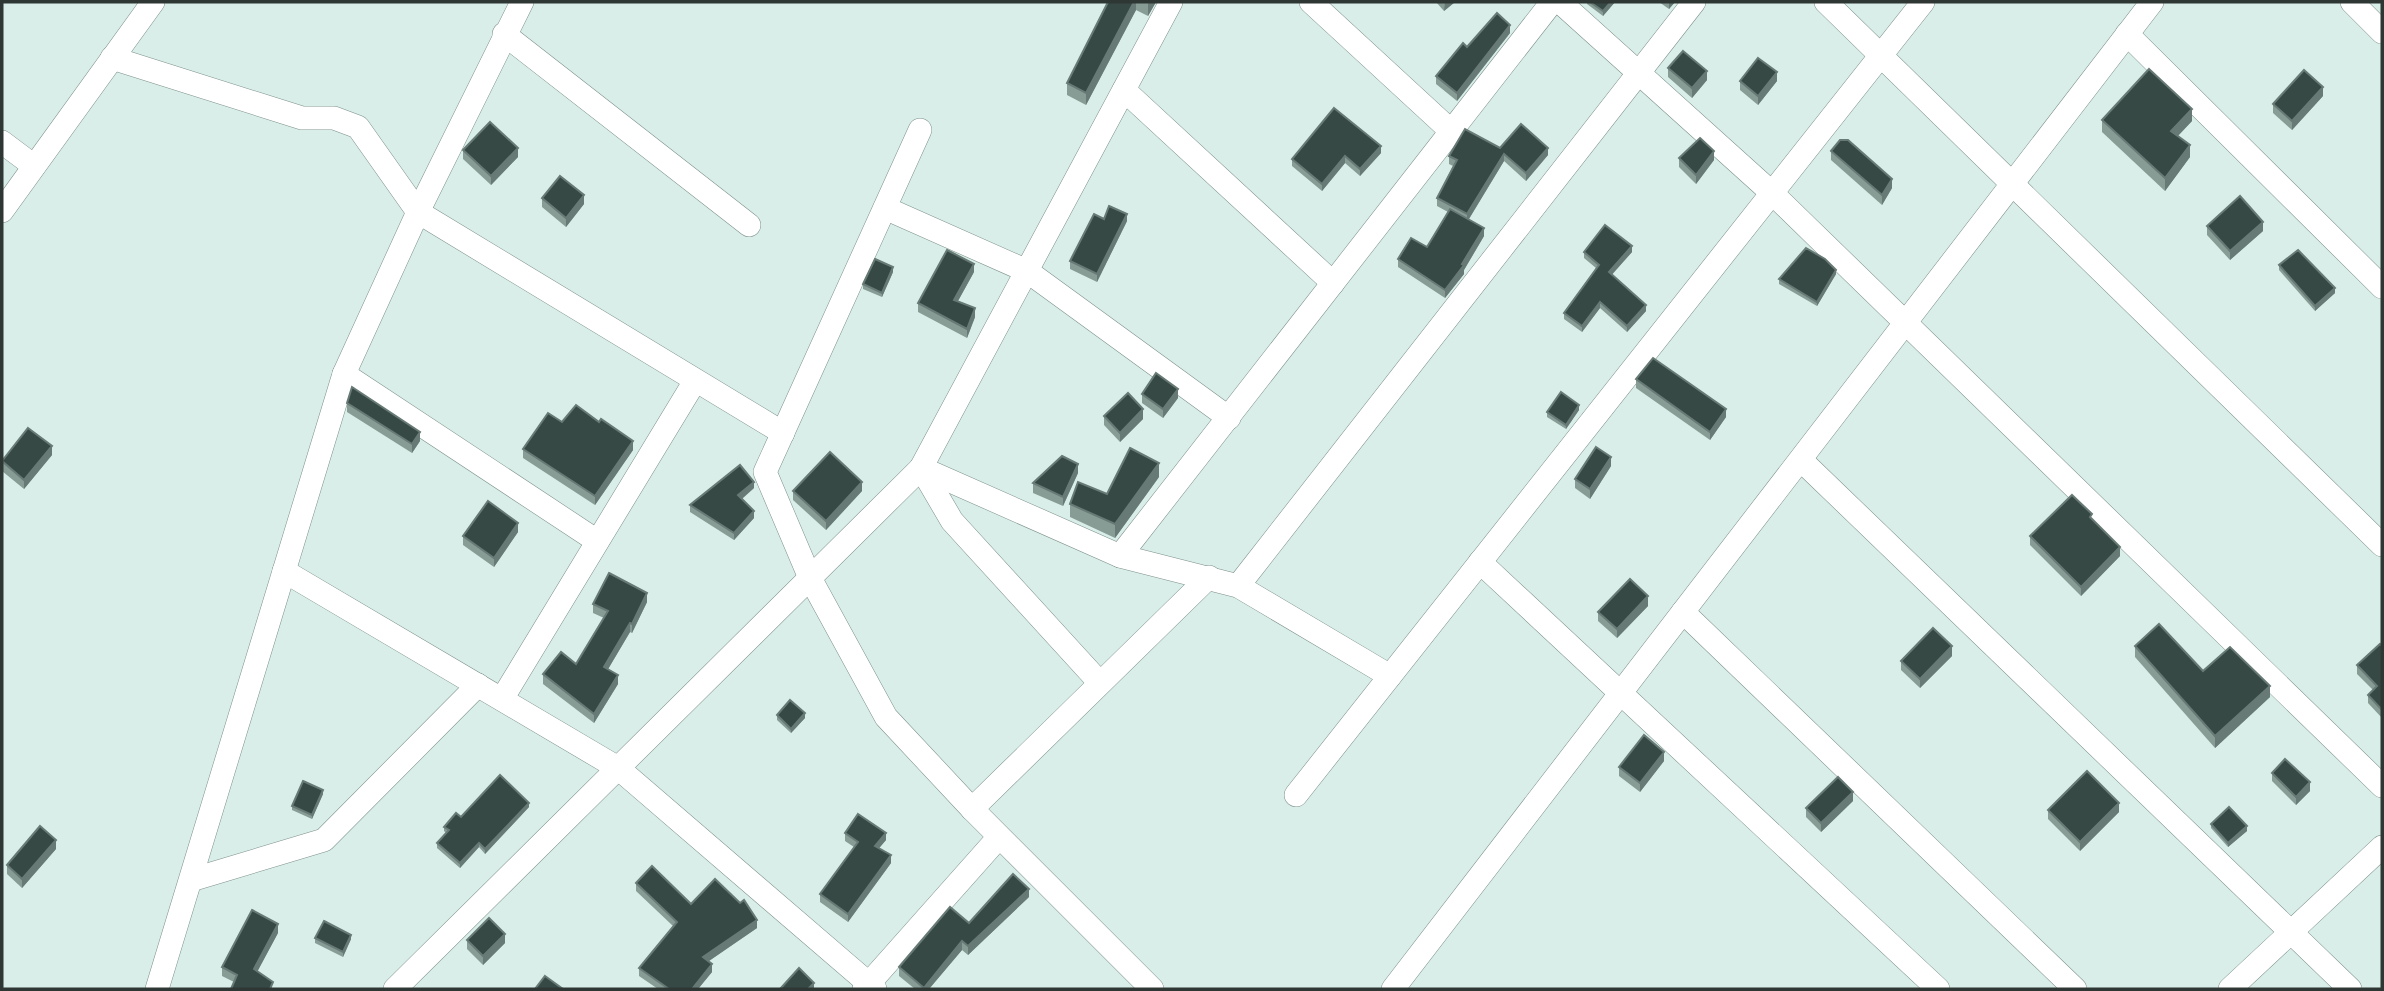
<svg xmlns="http://www.w3.org/2000/svg" width="2384" height="991" font-family="Overpass,sans-serif">
<style>
.lines{fill:none;stroke-linecap:round;stroke-linejoin:round}
.street-casing{stroke:#7d908b;stroke-width:24}
.street{stroke:#fff;stroke-width:23}
.wall{fill:#889c96}
.shaded-wall{fill:#687a75}
.building{fill:#374944;stroke:#687a75;stroke-width:2}
</style>
<rect width="100%" height="100%" fill="#d9eee8"/>
<g class="lines">
<defs>
<g id="street">
<polyline points="1311,2 1451,131"/>
<polyline points="1560,2 1772,193 2382,786"/>
<polyline points="1826,2 2382,545"/>
<polyline points="2352,2 2382,32"/>
<polyline points="504,34 749,225"/>
<polyline points="2127,34 2382,287"/>
<polyline points="112,58 302,118 334,118 358,127 418,212 783,433"/>
<polyline points="1124,90 1333,283"/>
<polyline points="920,130 765,472 810,578 886,717 972,809 1152,989"/>
<polyline points="2,142 34,166"/>
<polyline points="885,208 1027,271 1229,418"/>
<polyline points="2,211 153,2"/>
<polyline points="344,374 597,541"/>
<polyline points="1801,460 2350,989"/>
<polyline points="921,468 1120,556 1238,586 1390,676"/>
<polyline points="921,468 952,521 1100,683"/>
<polyline points="1120,556 1552,2"/>
<polyline points="1480,562 1938,989"/>
<polyline points="284,571 618,768 875,989"/>
<polyline points="1238,586 1694,2"/>
<polyline points="1683,612 2075,989"/>
<polyline points="502,699 695,381"/>
<polyline points="1296,795 1923,2"/>
<polyline points="972,809 1209,577"/>
<polyline points="191,880 324,840 478,685"/>
<polyline points="157,989 344,374 418,212 522,2"/>
<polyline points="395,989 921,468 1171,2"/>
<polyline points="864,989 999,837"/>
<polyline points="1393,989 2152,2"/>
<polyline points="2230,989 2382,847"/>
</g>
</defs>
<use href="#street" class="street-casing"/>
<use href="#street" class="street"/>
</g>
<g class="wall">
<polygon points="1108,2 1156,2 1148,16 1136,10 1086,105 1067,95 1067,83"/>
<polygon points="1436,2 1455,2 1444,11"/>
<polygon points="1587,2 1615,2 1603,16 1587,4"/>
<polygon points="1659,2 1675,2 1669,9"/>
<polygon points="1510,33 1457,101 1436,84 1436,76 1467,47"/>
<polygon points="1668,68 1707,80 1692,98 1668,77"/>
<polygon points="1740,81 1777,81 1758,105 1740,90"/>
<polygon points="2323,96 2292,130 2273,113 2273,104"/>
<polygon points="2102,120 2192,121 2178,136 2190,157 2165,191 2102,132"/>
<polygon points="1500,148 1548,155 1526,181 1504,161 1469,219 1484,236 1464,270 1464,274 1445,298 1398,267 1398,259 1427,247 1448,212 1437,206 1437,198 1453,166 1449,164 1449,156"/>
<polygon points="463,150 518,157 491,185 463,159"/>
<polygon points="1831,151 1892,188 1882,205 1831,160"/>
<polygon points="1381,153 1360,176 1345,163 1322,191 1292,166 1292,159"/>
<polygon points="1679,158 1714,160 1696,184 1679,167"/>
<polygon points="542,198 584,204 566,227 542,207"/>
<polygon points="1104,219 1127,221 1097,282 1070,269 1070,261"/>
<polygon points="2207,226 2263,231 2230,260 2207,235"/>
<polygon points="1584,252 1632,252 1612,274 1646,311 1627,332 1600,308 1582,332 1564,319 1564,313 1596,268 1584,258"/>
<polygon points="2279,265 2335,293 2315,311 2279,270"/>
<polygon points="893,272 882,297 863,289 863,284"/>
<polygon points="974,272 958,301 975,317 967,338 918,312 918,303"/>
<polygon points="1836,274 1817,306 1779,284 1779,279"/>
<polygon points="1636,379 1726,417 1710,440 1636,388"/>
<polygon points="1142,394 1178,398 1163,418 1142,403"/>
<polygon points="347,403 420,441 412,453 347,412"/>
<polygon points="1579,410 1566,429 1547,417 1547,412"/>
<polygon points="1104,416 1143,419 1120,442 1104,425"/>
<polygon points="562,422 599,422 633,450 595,505 523,458 523,449"/>
<polygon points="52,455 24,489 2,471 2,461"/>
<polygon points="1611,466 1590,499 1575,488 1575,479"/>
<polygon points="1078,473 1063,506 1033,493 1033,483"/>
<polygon points="1159,477 1115,538 1070,517 1070,504 1107,494"/>
<polygon points="754,488 742,499 754,518 734,540 690,512 690,505"/>
<polygon points="793,491 862,491 826,530 793,500"/>
<polygon points="2092,519 2120,556 2081,596 2030,545 2030,536"/>
<polygon points="518,532 494,567 463,545 463,536"/>
<polygon points="647,602 632,633 630,632 608,669 618,684 594,723 543,684 543,674 576,664 604,618 593,613 593,604"/>
<polygon points="1648,606 1617,638 1598,621 1598,612"/>
<polygon points="2135,646 2203,671 2270,697 2215,748 2135,657"/>
<polygon points="2382,646 2382,718 2368,703 2368,695 2373,690 2357,674 2357,665"/>
<polygon points="1952,656 1920,688 1901,670 1901,661"/>
<polygon points="777,715 805,718 791,733 777,720"/>
<polygon points="1664,761 1640,792 1619,776 1619,767"/>
<polygon points="2272,773 2310,791 2296,805 2272,781"/>
<polygon points="323,794 312,819 292,810 292,806"/>
<polygon points="1853,801 1821,832 1806,817 1806,808"/>
<polygon points="529,807 485,854 479,847 460,868 437,848 437,843 446,833 444,831 444,827 461,817"/>
<polygon points="2048,810 2119,812 2080,851 2048,819"/>
<polygon points="2211,824 2247,831 2228,847 2211,828"/>
<polygon points="845,833 886,840 879,848 891,863 848,922 820,902 820,894 854,847 845,841"/>
<polygon points="56,849 22,888 7,874 7,865"/>
<polygon points="636,883 691,904 757,928 709,961 712,972 698,989 658,989 639,976 639,968 673,926 636,891"/>
<polygon points="1029,897 968,955 962,950 929,989 915,989 899,976 899,967 969,923"/>
<polygon points="278,933 257,971 273,989 234,982 222,976 222,967"/>
<polygon points="315,938 351,939 343,957 315,943"/>
<polygon points="467,940 505,943 483,965 467,949"/>
</g>
<g class="shaded-wall">
<polygon points="1134,2 1136,2 1136,10 1086,105 1086,93"/>
<polygon points="1149,2 1156,2 1148,16 1148,4"/>
<polygon points="1445,2 1455,2 1444,11"/>
<polygon points="1611,2 1615,2 1603,16 1603,11"/>
<polygon points="1669,2 1675,2 1669,9"/>
<polygon points="1510,25 1510,33 1457,101 1457,93"/>
<polygon points="1707,71 1707,80 1692,98 1692,88"/>
<polygon points="1777,72 1777,81 1758,105 1758,96"/>
<polygon points="2323,87 2323,96 2292,130 2292,121"/>
<polygon points="2192,109 2192,121 2171,143 2171,131"/>
<polygon points="2190,145 2190,157 2165,191 2165,178"/>
<polygon points="1381,146 1381,153 1360,176 1360,169"/>
<polygon points="518,148 518,157 491,185 491,176"/>
<polygon points="1548,148 1548,155 1526,181 1526,173"/>
<polygon points="1714,151 1714,160 1696,184 1696,175"/>
<polygon points="1504,154 1504,161 1467,222 1467,214"/>
<polygon points="1345,156 1345,163 1322,191 1322,184"/>
<polygon points="1892,179 1892,188 1882,205 1882,195"/>
<polygon points="584,195 584,204 566,227 566,218"/>
<polygon points="1127,214 1127,221 1097,282 1097,274"/>
<polygon points="2263,222 2263,231 2230,260 2230,251"/>
<polygon points="1484,228 1484,236 1464,270 1464,274 1445,298 1445,290 1462,264"/>
<polygon points="1632,246 1632,252 1609,278 1609,272"/>
<polygon points="974,264 974,272 954,308 954,300"/>
<polygon points="893,267 893,272 882,297 882,293"/>
<polygon points="1836,270 1836,274 1817,306 1817,302"/>
<polygon points="2335,288 2335,293 2315,311 2315,306"/>
<polygon points="1600,302 1600,308 1582,332 1582,326"/>
<polygon points="1646,305 1646,311 1627,332 1627,326"/>
<polygon points="975,308 975,317 967,338 967,329"/>
<polygon points="1178,389 1178,398 1163,418 1163,409"/>
<polygon points="1579,405 1579,410 1566,429 1566,425"/>
<polygon points="1143,409 1143,419 1120,442 1120,433"/>
<polygon points="1726,409 1726,417 1710,440 1710,432"/>
<polygon points="420,432 420,441 412,453 412,444"/>
<polygon points="633,441 633,450 595,505 595,496"/>
<polygon points="52,446 52,455 24,489 24,480"/>
<polygon points="1611,457 1611,466 1590,499 1590,489"/>
<polygon points="1159,463 1159,477 1115,538 1115,524"/>
<polygon points="1078,464 1078,473 1063,506 1063,497"/>
<polygon points="754,482 754,488 738,502 738,495"/>
<polygon points="862,482 862,491 826,530 826,521"/>
<polygon points="754,511 754,518 734,540 734,533"/>
<polygon points="518,523 518,532 494,567 494,558"/>
<polygon points="2120,547 2120,556 2081,596 2081,587"/>
<polygon points="647,593 647,602 632,633 632,624"/>
<polygon points="1648,596 1648,606 1617,638 1617,629"/>
<polygon points="630,623 630,632 604,676 604,667"/>
<polygon points="1952,646 1952,656 1920,688 1920,679"/>
<polygon points="618,675 618,684 594,723 594,714"/>
<polygon points="2270,686 2270,697 2215,748 2215,736"/>
<polygon points="805,713 805,718 791,733 791,729"/>
<polygon points="1664,752 1664,761 1640,792 1640,783"/>
<polygon points="2310,782 2310,791 2296,805 2296,797"/>
<polygon points="323,790 323,794 312,819 312,815"/>
<polygon points="1853,792 1853,801 1821,832 1821,823"/>
<polygon points="529,803 529,807 485,854 485,849"/>
<polygon points="2119,803 2119,812 2080,851 2080,842"/>
<polygon points="2247,826 2247,831 2228,847 2228,843"/>
<polygon points="886,833 886,840 875,853 875,846"/>
<polygon points="56,840 56,849 22,888 22,879"/>
<polygon points="479,843 479,847 460,868 460,863"/>
<polygon points="891,855 891,863 848,922 848,914"/>
<polygon points="1029,889 1029,897 968,955 968,946"/>
<polygon points="757,920 757,928 703,965 703,957"/>
<polygon points="278,924 278,933 254,978 254,969"/>
<polygon points="505,934 505,943 483,965 483,956"/>
<polygon points="351,935 351,939 343,957 343,952"/>
<polygon points="962,941 962,950 929,989 924,989 924,988"/>
<polygon points="712,964 712,972 698,989 692,989"/>
<polygon points="814,983 814,989 808,989"/>
</g>
<g class="building">
<polygon points="1108,2 1134,2 1086,93 1067,83"/>
<polygon points="1590,2 1611,2 1603,11"/>
<polygon points="1497,13 1510,25 1457,93 1436,76 1463,43 1467,47"/>
<polygon points="1683,51 1707,71 1692,88 1668,68"/>
<polygon points="1758,58 1777,72 1758,96 1740,81"/>
<polygon points="2149,69 2192,109 2171,131 2190,145 2165,178 2102,120"/>
<polygon points="2304,70 2323,87 2292,121 2273,104"/>
<polygon points="1334,108 1381,146 1360,169 1345,156 1322,184 1292,159"/>
<polygon points="490,122 518,148 491,176 463,150"/>
<polygon points="1521,124 1548,148 1526,173 1504,154 1467,214 1437,198 1457,160 1449,156 1465,129 1500,148"/>
<polygon points="1700,138 1714,151 1696,175 1679,158"/>
<polygon points="1840,140 1848,140 1892,179 1882,195 1831,151"/>
<polygon points="560,176 584,195 566,218 542,198"/>
<polygon points="2240,196 2263,222 2230,251 2207,226"/>
<polygon points="1109,206 1127,214 1097,274 1070,261 1094,214 1104,219"/>
<polygon points="1450,209 1484,228 1462,264 1464,265 1445,290 1398,259 1411,238 1427,247"/>
<polygon points="1605,225 1632,246 1609,272 1646,305 1627,326 1600,302 1582,326 1564,313 1599,265 1584,252"/>
<polygon points="1806,248 1825,259 1836,270 1817,302 1779,279"/>
<polygon points="947,250 974,264 954,300 975,308 967,329 918,303"/>
<polygon points="2298,250 2335,288 2315,306 2279,265"/>
<polygon points="875,259 893,267 882,293 863,284"/>
<polygon points="1653,358 1726,409 1710,432 1636,379"/>
<polygon points="1156,373 1178,389 1163,409 1142,394"/>
<polygon points="352,387 420,432 412,444 347,403"/>
<polygon points="1561,392 1579,405 1566,425 1547,412"/>
<polygon points="1128,393 1143,409 1120,433 1104,416"/>
<polygon points="576,405 599,422 601,419 633,441 595,496 523,449 548,413 562,422"/>
<polygon points="28,428 52,446 24,480 2,461"/>
<polygon points="1596,447 1611,457 1590,489 1575,479"/>
<polygon points="1130,448 1159,463 1115,524 1070,504 1078,482 1107,494"/>
<polygon points="830,452 862,482 826,521 793,491"/>
<polygon points="1062,456 1078,464 1063,497 1033,483"/>
<polygon points="740,465 754,482 738,495 754,511 734,533 690,505"/>
<polygon points="2072,495 2092,514 2090,517 2120,547 2081,587 2030,536"/>
<polygon points="488,501 518,523 494,558 463,536"/>
<polygon points="609,573 647,593 632,624 630,623 604,667 618,675 594,714 543,674 561,652 576,664 608,611 593,604"/>
<polygon points="1630,579 1648,596 1617,629 1598,612"/>
<polygon points="2159,624 2203,671 2230,647 2270,686 2215,736 2135,646"/>
<polygon points="1933,628 1952,646 1920,679 1901,661"/>
<polygon points="2380,644 2382,646 2382,710 2368,695 2377,686 2357,665"/>
<polygon points="790,700 805,713 791,729 777,715"/>
<polygon points="1644,735 1664,752 1640,783 1619,767"/>
<polygon points="2285,759 2310,782 2296,797 2272,773"/>
<polygon points="2087,771 2119,803 2080,842 2048,810"/>
<polygon points="500,775 529,803 485,849 479,843 460,863 437,843 449,830 444,827 456,813 461,817"/>
<polygon points="1838,777 1853,792 1821,823 1806,808"/>
<polygon points="303,781 323,790 312,815 292,806"/>
<polygon points="2229,807 2247,826 2228,843 2211,824"/>
<polygon points="858,814 886,833 875,846 891,855 848,914 820,894 858,842 845,833"/>
<polygon points="40,826 56,840 22,879 7,865"/>
<polygon points="652,866 691,904 715,879 740,903 744,900 757,920 703,957 712,964 692,989 669,989 639,968 677,922 636,883"/>
<polygon points="1013,874 1029,889 968,946 962,941 924,988 899,967 950,907 969,923"/>
<polygon points="252,910 278,924 254,969 273,982 270,989 231,989 237,975 222,967"/>
<polygon points="489,918 505,934 483,956 467,940"/>
<polygon points="324,921 351,935 343,952 315,938"/>
<polygon points="799,968 814,983 808,989 780,989"/>
<polygon points="545,976 563,989 535,989"/>
</g>
<rect width="2384" height="991" fill="none" stroke="#2f3735" stroke-width="7"/>
</svg>
